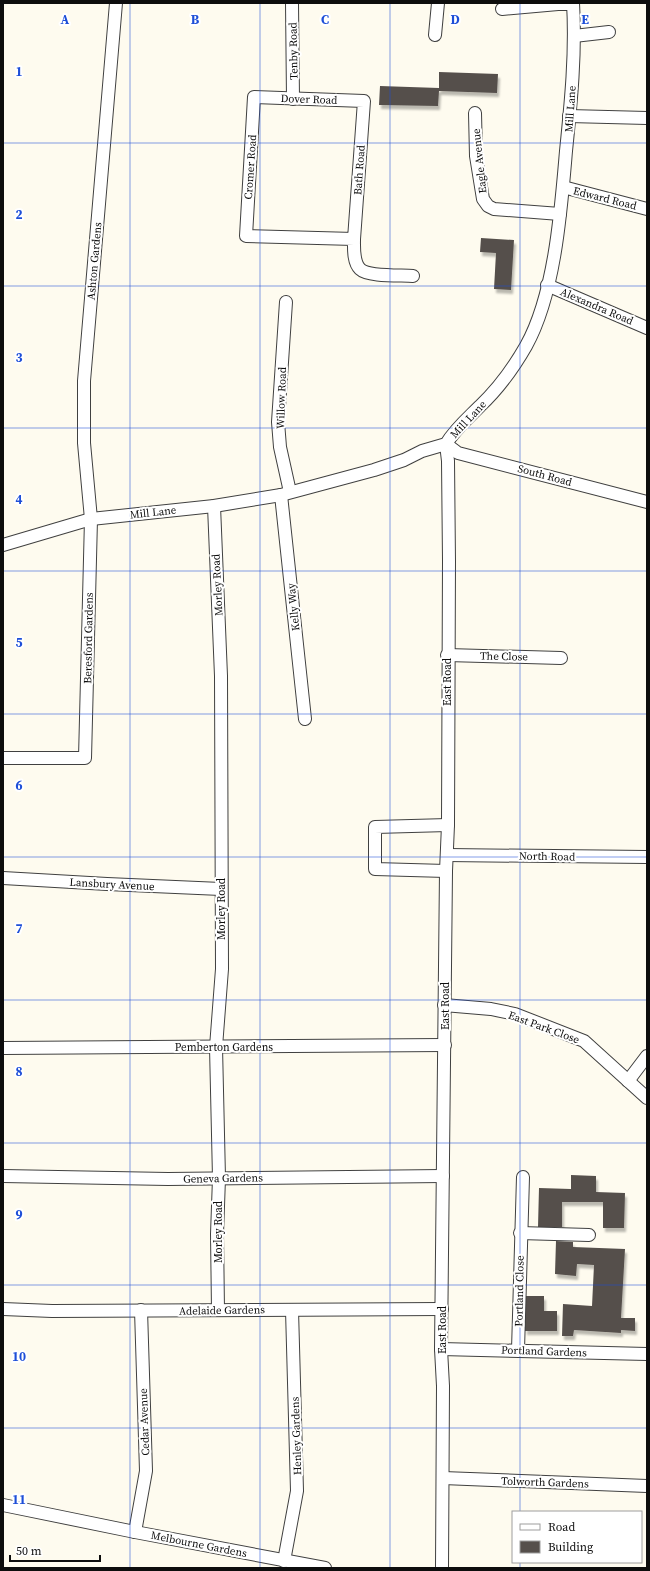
<svg xmlns="http://www.w3.org/2000/svg" width="650" height="1571" font-family="'Source Serif 4',serif">
<style>
.building{fill:#554f4b;filter:url(#shadow)}
.lines{fill:none;stroke-linecap:round;stroke-linejoin:round}
.minor-casing{stroke:#404040;stroke-width:14}
.minor{stroke:#fff;stroke-width:12}
.grid{fill:none;stroke:#1d4ed8;stroke-width:1;stroke-opacity:0.55}
.labels{text-anchor:middle;stroke-width:4;stroke-linejoin:round;paint-order:stroke}
.street-label{font-size:11px;fill:#0d0d0d;stroke:#fff}
.grid-label{font-size:13px;text-anchor:middle;font-weight:bold;fill:#1d4ed8;stroke:#fff;stroke-width:4;stroke-linejoin:round;paint-order:stroke}
</style>
<defs>
<filter id="shadow"><feDropShadow dx="2" dy="4" stdDeviation="1" flood-color="#0004"/></filter>
</defs>
<rect width="100%" height="100%" fill="#fefbef"/>
<g class="building">
<polygon points="439,72 498,74 497,93 439,91 438,106 379,105 380,86 439,88"/>
<polygon points="481,238 514,240 511,290 494,289 496,253 480,252"/>
<polygon points="571,1175 596,1176 596,1192 625,1193 624,1228 603,1228 603,1202 562,1202 562,1227 538,1227 539,1188 571,1189"/>
<polygon points="556,1241 573,1242 573,1247 625,1249 621,1318 635,1318 635,1331 621,1330 621,1333 574,1330 573,1336 562,1336 563,1304 592,1306 594,1265 577,1264 576,1276 555,1274"/>
<polygon points="525,1296 544,1296 544,1311 557,1311 557,1331 525,1331"/>
</g>
<g class="lines">
<defs>
<g id="minor">
<polyline points="292,3 293,99"/>
<polyline points="502,9 558,4 573,4"/>
<polyline points="435,35 438,3"/>
<polyline points="574,36 609,32"/>
<polyline points="475,113 476,156 483,199 488,206 494,209 560,214"/>
<polyline points="569,116 647,118"/>
<polyline points="563,187 647,209"/>
<path d="M354,239L246,236L254,97L364,101L354,239C354,248 353,262 360,269C368,277 401,275 413,276"/>
<polyline points="547,285 647,328"/>
<polyline points="286,302 278,422 280,447 290,492"/>
<polyline points="446,444 458,453 647,502"/>
<polyline points="281,495 305,719"/>
<polyline points="214,506 221,676 222,969 216,1047 219,1178 217,1234 218,1310"/>
<path d="M3,545L91,519L214,506L281,495L374,470L404,460L422,451L446,444C455,429 467,419 480,406C498,389 514,367 526,346C555,294 561,210 566,151C571,102 576,52 573,3"/>
<polyline points="447,655 561,658"/>
<polyline points="3,758 85,758 91,519 84,443 84,381 116,3"/>
<polyline points="447,855 647,857"/>
<polyline points="446,871 375,869 375,827 448,825"/>
<polyline points="3,878 107,884 221,889"/>
<polyline points="444,1005 491,1009 515,1014 584,1041 647,1098"/>
<polyline points="3,1048 445,1045"/>
<polyline points="628,1081 647,1056"/>
<polyline points="3,1176 168,1179 443,1176"/>
<polyline points="520,1233 589,1235"/>
<polyline points="3,1309 52,1311 442,1309"/>
<polyline points="441,1349 647,1354"/>
<polyline points="518,1350 523,1177"/>
<polyline points="443,1478 647,1486"/>
<polyline points="3,1505 135,1532 325,1568"/>
<polyline points="135,1532 146,1471 141,1310"/>
<polyline points="284,1561 297,1491 292,1310"/>
<polyline points="442,1568 443,1386 441,1349 446,871 448,825 449,561 448,461 446,444"/>
</g>
</defs>
<use href="#minor" class="minor-casing"/>
<use href="#minor" class="minor"/>
</g>
<path class="grid" d="M130,3V1568M260,3V1568M390,3V1568M520,3V1512M3,143H647M3,286H647M3,428H647M3,571H647M3,714H647M3,857H647M3,1000H647M3,1143H647M3,1285H647M3,1428H647M520,1562V1568"/>
<g class="labels">
<g class="street-label">
<text transform="translate(293 51) rotate(-91)" y="4">Tenby Road</text>
<text transform="translate(309 99) rotate(2)" y="4">Dover Road</text>
<text transform="translate(570 109) rotate(-86)" y="4">Mill Lane</text>
<text transform="translate(479 161) rotate(-96)" y="4">Eagle Avenue</text>
<text transform="translate(250 167) rotate(-86)" y="4">Cromer Road</text>
<text transform="translate(359 170) rotate(-86)" y="4">Bath Road</text>
<text transform="translate(605 198) rotate(14)" y="4">Edward Road</text>
<text transform="translate(94 261) rotate(-85)" y="4">Ashton Gardens</text>
<text transform="translate(597 306) rotate(23)" y="4">Alexandra Road</text>
<text transform="translate(281 398) rotate(-88)" y="4">Willow Road</text>
<text transform="translate(468 419) rotate(-47)" y="4">Mill Lane</text>
<text transform="translate(545 475) rotate(15)" y="4">South Road</text>
<text transform="translate(153 512) rotate(-6)" y="4">Mill Lane</text>
<text transform="translate(217 585) rotate(-93)" y="4">Morley Road</text>
<text transform="translate(293 607) rotate(-96)" y="4">Kelly Way</text>
<text transform="translate(88 638) rotate(-89)" y="4">Beresford Gardens</text>
<text transform="translate(504 656) rotate(1)" y="4">The Close</text>
<text transform="translate(447 682) rotate(-90)" y="4">East Road</text>
<text transform="translate(547 856) rotate(1)" y="4">North Road</text>
<text transform="translate(112 884) rotate(3)" y="4">Lansbury Avenue</text>
<text transform="translate(221 909) rotate(-90)" y="4">Morley Road</text>
<text transform="translate(445 1006) rotate(-90)" y="4">East Road</text>
<text transform="translate(544 1027) rotate(20)" y="4">East Park Close</text>
<text x="224" y="1051">Pemberton Gardens</text>
<text transform="translate(223 1178) rotate(-1)" y="4">Geneva Gardens</text>
<text transform="translate(218 1232) rotate(-90)" y="4">Morley Road</text>
<text transform="translate(519 1291) rotate(-89)" y="4">Portland Close</text>
<text transform="translate(222 1310) rotate(-1)" y="4">Adelaide Gardens</text>
<text transform="translate(442 1330) rotate(-90)" y="4">East Road</text>
<text transform="translate(544 1351) rotate(2)" y="4">Portland Gardens</text>
<text transform="translate(144 1422) rotate(-92)" y="4">Cedar Avenue</text>
<text transform="translate(296 1436) rotate(-92)" y="4">Henley Gardens</text>
<text transform="translate(545 1482) rotate(2)" y="4">Tolworth Gardens</text>
<text transform="translate(199 1544) rotate(11)" y="4">Melbourne Gardens</text>
</g>
</g>
<g class="grid-label">
<text x="65" y="24">A</text>
<text x="195" y="24">B</text>
<text x="325" y="24">C</text>
<text x="455" y="24">D</text>
<text x="585" y="24">E</text>
<text x="19" y="76">1</text>
<text x="19" y="219">2</text>
<text x="19" y="362">3</text>
<text x="19" y="504">4</text>
<text x="19" y="647">5</text>
<text x="19" y="790">6</text>
<text x="19" y="933">7</text>
<text x="19" y="1076">8</text>
<text x="19" y="1219">9</text>
<text x="19" y="1361">10</text>
<text x="19" y="1504">11</text>
</g>
<rect width="650" height="1571" fill="none" stroke="#0d0d0d" stroke-width="8"/>
<rect x="512" y="1511" width="130" height="52" fill="#ffffff" stroke="#9e9e9e"/>
<rect x="520" y="1524" width="20" height="6" fill="#ffffff" stroke="#9e9e9e"/>
<text x="548" y="1531" font-size="12" fill="#0d0d0d">Road</text>
<rect x="520" y="1541" width="20" height="12" fill="#554f4b" stroke="#9e9e9e"/>
<text x="548" y="1551" font-size="12" fill="#0d0d0d">Building</text>
<path d="M10 1555v6h90v-6" fill="none" stroke="#0d0d0d" stroke-width="2"/>
<text x="16" y="1555" font-size="12" fill="#0d0d0d" stroke="#ffffff" stroke-width="3" paint-order="stroke">50 m</text>
</svg>
